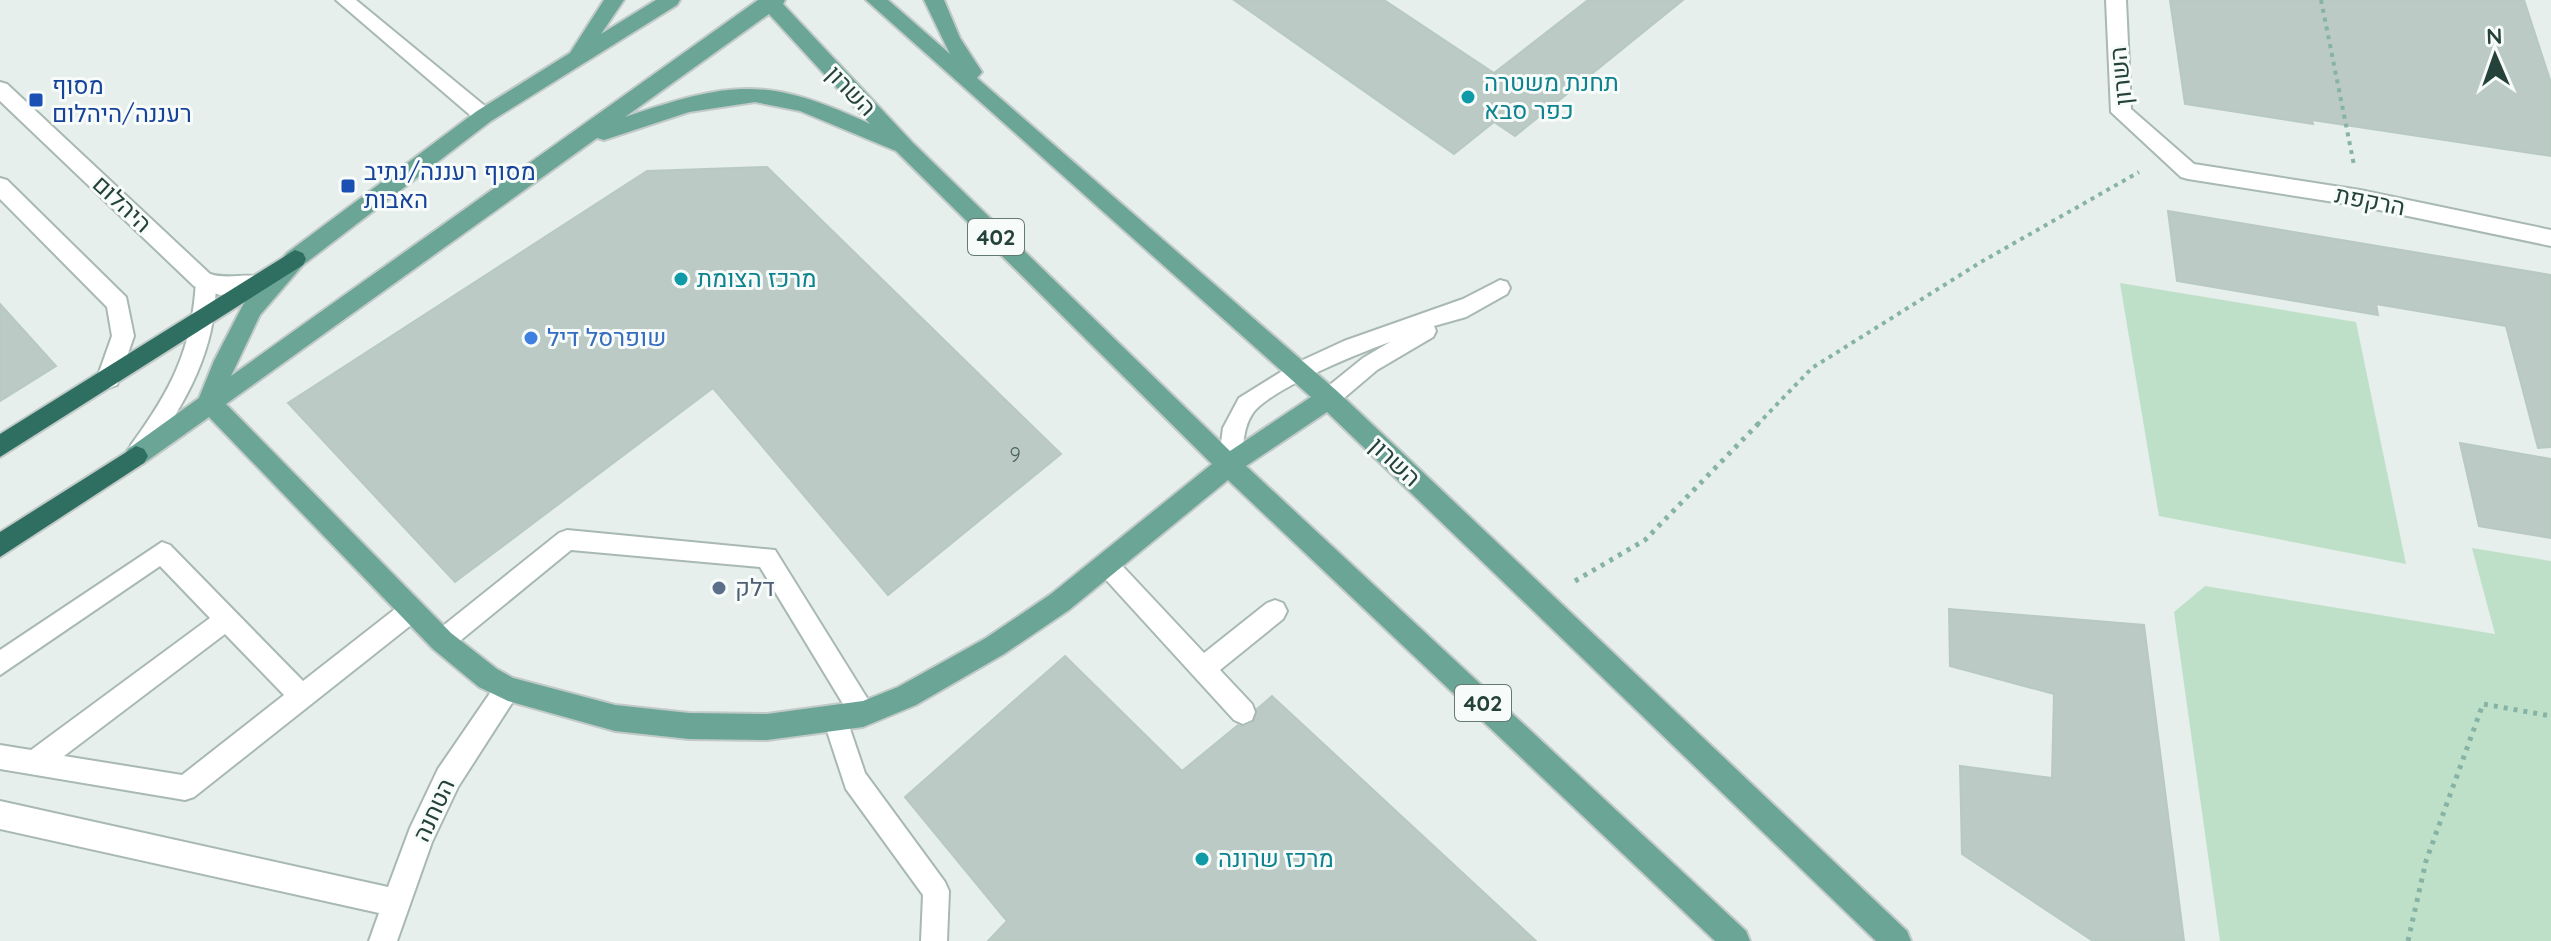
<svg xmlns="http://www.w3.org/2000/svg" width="2551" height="941" font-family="Quicksand,Heebo,sans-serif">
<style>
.green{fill:#bfe0c8}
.building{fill:#bbcac4;stroke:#b8c9c2;stroke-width:2}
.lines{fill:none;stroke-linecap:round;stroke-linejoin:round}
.lane-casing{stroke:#a8b8b2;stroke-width:4}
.street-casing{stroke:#a8b8b2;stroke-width:4}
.primary-casing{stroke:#c2cac8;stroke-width:4}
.highway-casing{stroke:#c2cac8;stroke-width:4}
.path-far1{stroke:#86b3a5;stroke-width:4;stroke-dasharray:4 5;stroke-linecap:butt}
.path{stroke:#86b3a5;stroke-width:5;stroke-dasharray:4 6;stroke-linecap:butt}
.lane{fill:#fff;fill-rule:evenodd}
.street{fill:#fff;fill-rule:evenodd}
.primary{fill:#6aa596;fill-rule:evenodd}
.highway{fill:#2f6f62;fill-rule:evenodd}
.culture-dot{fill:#0f9aa8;stroke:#f7fbf9;stroke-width:3}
.transit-dot{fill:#1a4fb4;stroke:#f7fbf9;stroke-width:3}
.shop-dot{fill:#3f7fe0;stroke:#f7fbf9;stroke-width:3}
.service-dot{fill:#5c6f8a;stroke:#f7fbf9;stroke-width:3}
.labels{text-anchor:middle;stroke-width:6;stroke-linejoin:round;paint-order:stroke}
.number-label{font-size:20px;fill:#4a645c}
.shield{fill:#f7fbf9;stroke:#637a73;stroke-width:2}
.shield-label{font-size:22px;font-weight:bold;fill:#24423a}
.street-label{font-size:24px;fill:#24423a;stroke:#f7fbf9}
.culture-label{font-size:24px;fill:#0d838f;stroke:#f7fbf9;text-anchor:start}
.transit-label{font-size:24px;fill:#164399;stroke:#f7fbf9;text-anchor:start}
.shop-label{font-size:24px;fill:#366cbe;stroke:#f7fbf9;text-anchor:start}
.service-label{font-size:24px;fill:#4e5e75;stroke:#f7fbf9;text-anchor:start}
</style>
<rect width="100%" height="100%" fill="#e6efeb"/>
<g class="green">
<polygon points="2120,283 2356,322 2406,564 2159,516"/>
<polygon points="2472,548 2551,561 2551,941 2220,941 2174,612 2205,586 2495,634"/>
</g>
<g class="building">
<polygon points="1234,0 1384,0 1494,73 1588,0 1683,0 1515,136 1494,122 1454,154"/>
<polygon points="2170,0 2524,0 2551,83 2551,156 2312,120 2313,124 2185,104"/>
<polygon points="767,167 1061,454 888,595 713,388 455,582 288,403 647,171"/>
<polygon points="2168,211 2551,275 2551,447 2538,448 2506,326 2376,304 2378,315 2177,281"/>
<polygon points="0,304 56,366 0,401"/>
<polygon points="2460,443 2551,459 2551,538 2479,526"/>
<polygon points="1949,609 2144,625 2184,941 2093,941 1962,854 1960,766 2052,778 2054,694 1950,666"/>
<polygon points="1065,656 1182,771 1238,725 1244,727 1253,723 1257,709 1272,696 1536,941 988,941 1007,921 905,797"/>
</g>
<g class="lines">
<defs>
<g id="lane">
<polygon points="336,0 356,0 491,111 493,116 491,121 477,121"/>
<path d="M206,273L213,275C217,283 216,291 215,300C212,360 180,410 147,459L139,461L131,459L128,452L131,445C171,390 192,350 196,281L199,275Z"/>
<path d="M1500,280L1507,282L1510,288L1507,294L1466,317L1434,326L1436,331L1433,337L1377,370L1337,404L1329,407L1321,404L1318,398L1321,392L1363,358L1390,342C1359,353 1272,388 1253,413C1240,431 1246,453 1237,472L1229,474L1221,472L1218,465L1223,428L1239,398L1292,365L1344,341L1463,299Z"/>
<polygon points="567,530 775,550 872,706 875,714 872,722 863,726 854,722 760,567 571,550 450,649 442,652 434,649 430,641 434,633 559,533"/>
<path d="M162,542L170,545L303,681L404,602L412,599L420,602L424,610L420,618L194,797L185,800L0,769V745L31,750L210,618L160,566L0,675V650ZM225,634L284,695L182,775L64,756Z"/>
<polygon points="1106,554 1114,557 1204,653 1267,603 1275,600 1283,603 1287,611 1283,619 1220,670 1252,704 1255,712 1252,720 1243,724 1234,720 1098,571 1095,564 1098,557"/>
<polygon points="835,707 844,711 865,773 945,882 949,891 947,941 921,941 923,895 846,789 823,719 826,711"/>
</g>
<g id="street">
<polygon points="2106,0 2126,0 2131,109 2194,164 2360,190 2551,230 2551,246 2360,206 2188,179 2181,177 2111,112"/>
<path d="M0,82L7,84L210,274C228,280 248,272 266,278L269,284L266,290L220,295L194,286L0,101Z"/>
<polygon points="0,178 7,180 126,297 134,336 117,385 109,388 101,385 97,378 112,336 107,307 0,199"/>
<polygon points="508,677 517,680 521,689 458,787 432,842 397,941 369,941 379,913 0,829 0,801 388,887 410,828 438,769 499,680"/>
</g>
<path id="primary" d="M604,0H624L601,34L656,0H680L677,5L491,121L303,265L260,315L231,376L758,0H785L783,4L913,143L1230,451L1311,397L866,0H888L950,54L924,0H944L960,38L982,72L977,78L1337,391L1907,931L1911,941H1876L1327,412L1246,466L1746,931L1750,941H1715L1228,480L1069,610L1004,654L916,705L863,727L767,740L689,739L615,731L508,701L479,687L433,649L209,417L144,463L136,466L128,463L124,456L128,449L199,398L214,361L244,303L287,253L477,111L570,53ZM769,14L870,124C767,76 731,81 625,117ZM755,102L800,111L896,151L1212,464L1051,594L986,638L898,687L863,701L767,714L689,713L615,705L513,678L497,669L451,633L226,404L597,138L604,140L689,112Z"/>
<g id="highway">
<polygon points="295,250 303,253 306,259 303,265 0,457 0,434"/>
<polygon points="136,446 144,449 148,456 144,463 0,557 0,532"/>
</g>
</defs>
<use href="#lane" class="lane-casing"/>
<use href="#street" class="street-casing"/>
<use href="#primary" class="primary-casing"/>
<use href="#highway" class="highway-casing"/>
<g class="path-far1">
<polyline points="2321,0 2354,165"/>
<polyline points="1757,425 1812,368 1981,262 2139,172"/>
</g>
<g class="path">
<polyline points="1575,581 1645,540 1759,423"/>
<polyline points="2408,941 2426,861 2483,704 2551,716"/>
</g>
<use href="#lane" class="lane"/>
<use href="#street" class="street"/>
<use href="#primary" class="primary"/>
<use href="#highway" class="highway"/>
</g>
<g class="culture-dot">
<circle cx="1468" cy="97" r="8"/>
<circle cx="681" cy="279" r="8"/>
<circle cx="1202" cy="859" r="8"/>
</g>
<g class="transit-dot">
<rect x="28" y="92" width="16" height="16" rx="4"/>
<rect x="340" y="178" width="16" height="16" rx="4"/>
</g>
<circle class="shop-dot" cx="531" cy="338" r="8"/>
<circle class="service-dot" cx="719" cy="588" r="8"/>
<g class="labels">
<g class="number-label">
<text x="1015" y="462">9</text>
</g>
<g class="shield">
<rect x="968" y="219" width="56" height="36" rx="6"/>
<rect x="1455" y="685" width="56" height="36" rx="6"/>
</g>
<g class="shield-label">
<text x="996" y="245">402</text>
<text x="1483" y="711">402</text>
</g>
<g class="street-label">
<text transform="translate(2121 76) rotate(-96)" y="8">השרון</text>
<text transform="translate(851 91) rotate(46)" y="8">השרון</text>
<text transform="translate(2370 201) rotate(11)" y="8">הרקפת</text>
<text transform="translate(122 204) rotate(43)" y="8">היהלום</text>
<text transform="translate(1395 462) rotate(43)" y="8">השרון</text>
<text transform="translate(434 810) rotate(-65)" y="8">הטחנה</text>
</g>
<g class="culture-label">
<text x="1484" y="91">תחנת משטרה<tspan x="1484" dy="28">כפר סבא</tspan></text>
<text x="697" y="287">מרכז הצומת</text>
<text x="1218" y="867">מרכז שרונה</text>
</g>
<g class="transit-label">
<text x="52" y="94">מסוף<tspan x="52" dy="28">רעננה/היהלום</tspan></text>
<text x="364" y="180">מסוף רעננה/נתיב<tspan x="364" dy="28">האבות</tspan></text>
</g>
<g class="shop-label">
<text x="547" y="346">שופרסל דיל</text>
</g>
<g class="service-label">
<text x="735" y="596">דלק</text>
</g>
</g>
<g transform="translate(2495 56) rotate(358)" stroke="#f7fbf9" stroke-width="6" paint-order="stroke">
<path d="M0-6L14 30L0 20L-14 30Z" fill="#24423a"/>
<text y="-12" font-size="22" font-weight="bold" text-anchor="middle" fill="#24423a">N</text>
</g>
</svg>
